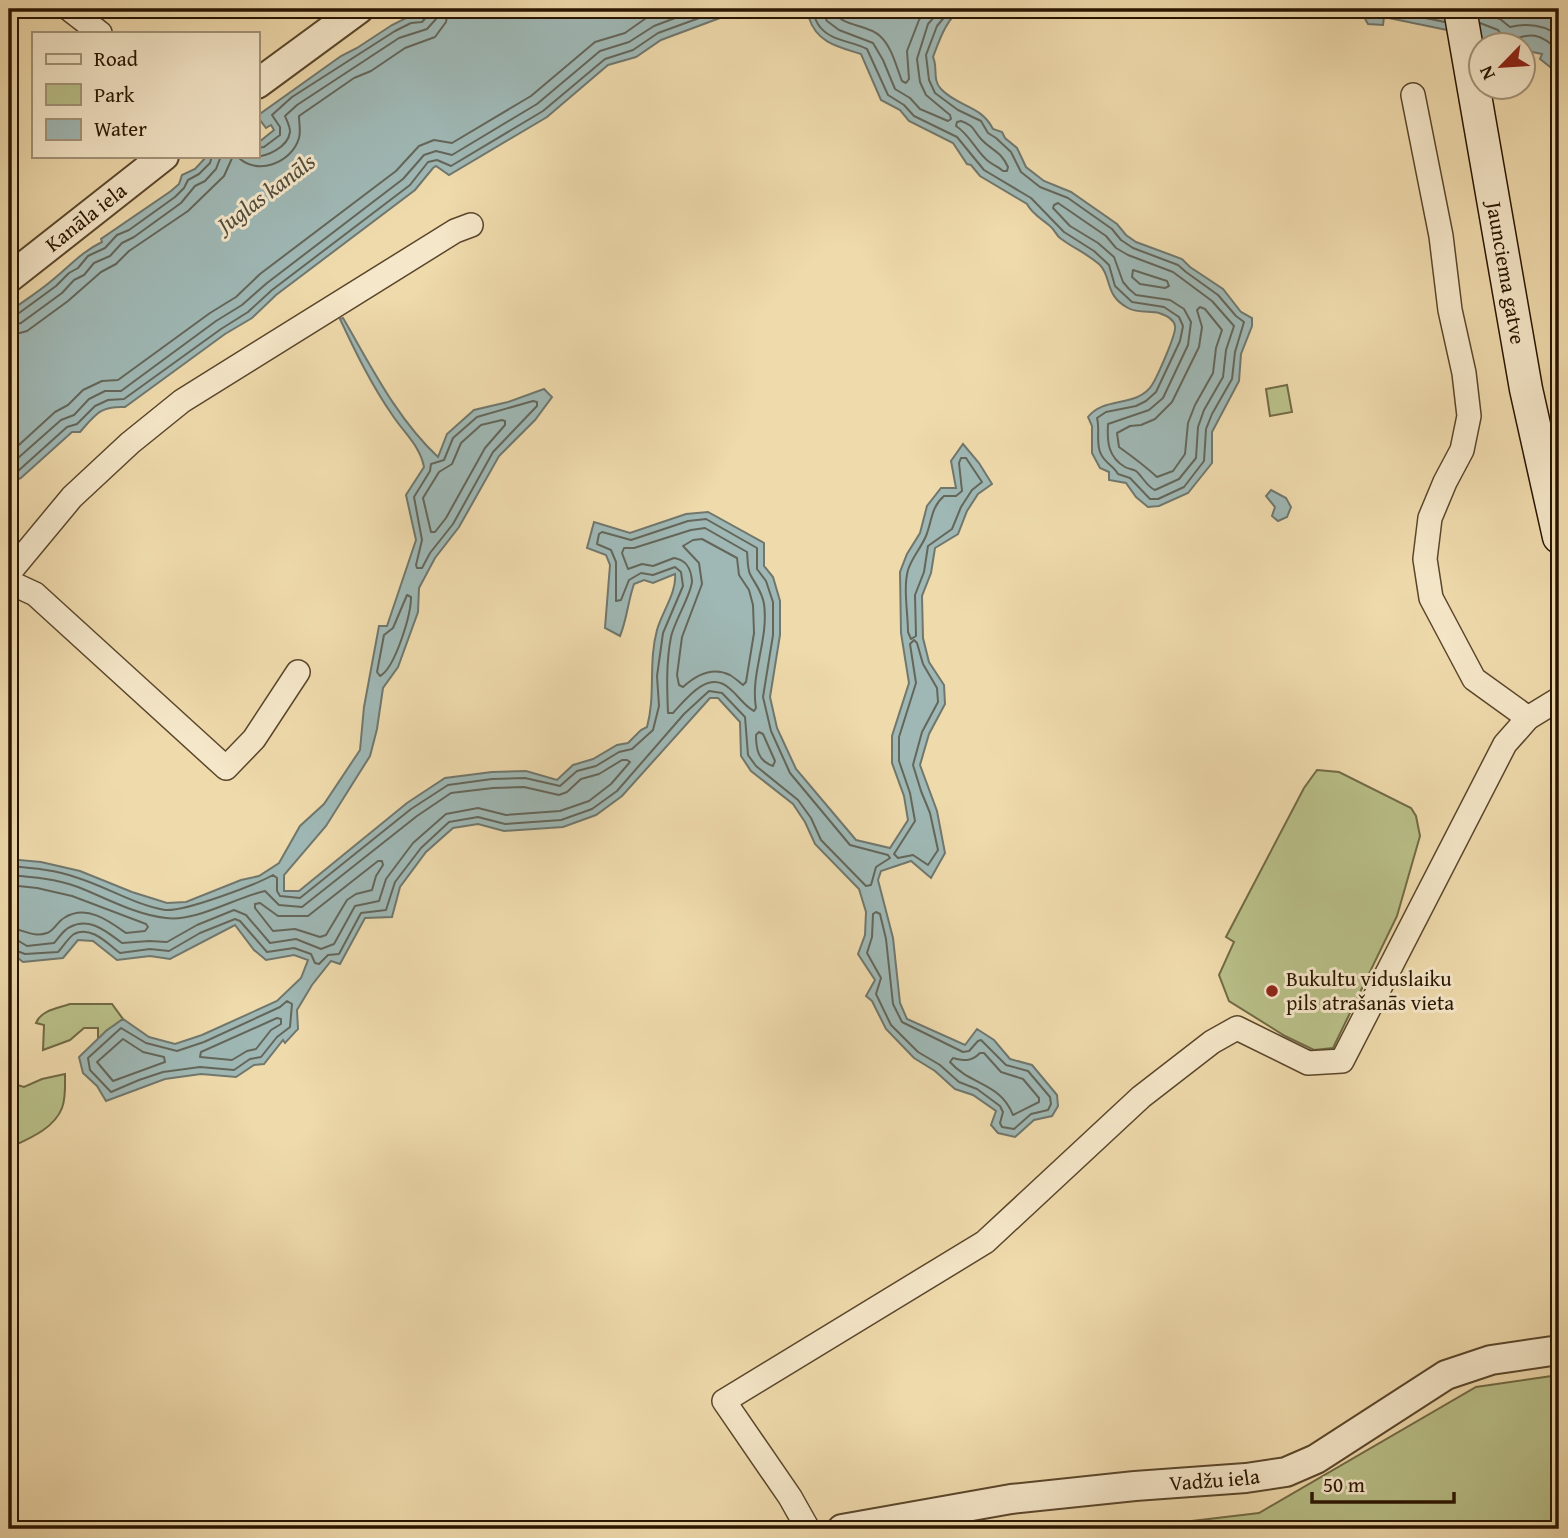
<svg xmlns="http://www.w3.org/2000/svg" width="1568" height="1538" font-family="'Gentium Book Plus',serif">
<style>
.green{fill:#b9c089;stroke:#716a44;stroke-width:2}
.water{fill:#9fb8b5;stroke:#70776d;stroke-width:2}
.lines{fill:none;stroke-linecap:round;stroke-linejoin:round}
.shore{stroke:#64665a;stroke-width:2}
.minor-casing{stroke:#5a462b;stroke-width:26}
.tertiary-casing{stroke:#5a462b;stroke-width:32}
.secondary-casing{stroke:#291500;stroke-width:35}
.minor{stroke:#f5e7c9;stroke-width:23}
.tertiary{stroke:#f5e7c9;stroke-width:28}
.secondary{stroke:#f5e7c9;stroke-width:32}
.poi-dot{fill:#8f2418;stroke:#f5e7c9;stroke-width:2.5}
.labels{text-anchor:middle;stroke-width:6;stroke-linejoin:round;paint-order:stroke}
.street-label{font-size:21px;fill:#291500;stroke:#f5e7c9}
.poi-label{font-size:21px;fill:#291500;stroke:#f5e7c9;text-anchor:start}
.water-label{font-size:23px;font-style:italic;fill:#524e3f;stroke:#f5e7c9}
</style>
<rect width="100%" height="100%" fill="#efdaac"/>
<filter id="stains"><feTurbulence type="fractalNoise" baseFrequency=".00286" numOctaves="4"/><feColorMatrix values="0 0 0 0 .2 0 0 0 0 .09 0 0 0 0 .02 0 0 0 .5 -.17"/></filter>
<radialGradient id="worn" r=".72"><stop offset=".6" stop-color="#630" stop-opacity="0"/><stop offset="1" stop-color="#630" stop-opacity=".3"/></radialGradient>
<g class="green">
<polygon points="1287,385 1292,412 1270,416 1266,389"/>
<polygon points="1317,770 1339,772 1411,808 1416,816 1420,836 1397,916 1333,1048 1314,1050 1285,1036 1229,1001 1219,975 1234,942 1226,937 1304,788"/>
<path d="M70,1004H112L123,1019L106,1031L98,1041V1028H84L70,1040L43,1050L44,1025L36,1023C41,1010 58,1008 70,1004Z"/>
<path d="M9,1072L14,1084L24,1087L42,1079L65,1074C65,1084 66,1098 62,1108C54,1129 28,1139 9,1148Z"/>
<polygon points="1559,1375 1559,1529 1124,1529 1259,1513 1476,1387"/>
</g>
<g class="water">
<path d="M424,9H744L661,40L636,57L608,65L547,117L449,175L436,166L433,168L415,190L276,295L252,318L225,334L125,407C100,406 96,414 80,432H72L21,478L9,484V312C22,302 37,293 50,282C68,268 81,252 102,242L101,239L171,191L179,184L182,175L195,169L207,156H257V139L259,142L274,130L271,125L266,128L257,116L341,56L357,48L392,25L410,16H418Z"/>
<path d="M794,9H963C947,16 939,41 933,57C938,67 932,80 941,89C958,107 981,105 993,129L1002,132L1005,138L1017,148L1026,167L1044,181L1071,192L1117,224L1126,235L1136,242L1182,259L1190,267L1223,289L1241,312L1252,318V326L1241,354L1239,381L1212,432V463L1188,493L1159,506L1148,507L1136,497L1126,483L1109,480V472L1100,468L1092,453V426L1088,417C1104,396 1137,408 1152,385C1157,377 1177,333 1175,326C1174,319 1165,315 1159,313C1150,311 1137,313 1128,308C1104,295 1112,277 1100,265C1088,254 1073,248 1060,238C1056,235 1055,230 1050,226C1042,219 1032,214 1027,204L980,176L971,165L967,164L953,143L909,121L900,110L881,100L861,54C839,47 817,43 809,18Z"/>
<polygon points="1349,9 1559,9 1559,74 1540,59 1542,54 1523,50 1522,46 1503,45 1447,30 1384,17 1383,25 1368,24 1363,15"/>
<path d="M343,318C371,366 397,419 438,457L447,434L474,410L508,402L544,389L552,397L535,420L499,456L459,527L435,558L419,588L418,612L398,667L383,688L377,729L370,756L326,826L284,875V891H299L407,803L445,778L492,772L526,771L557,780L573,765L593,759L617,745L628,743L641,730L647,727C656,694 648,663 657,630C662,612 677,592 675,574L653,583L644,580L634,584C628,601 627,619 620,636L605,628L610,565L606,555L587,548L594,522L630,533L686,514L708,512L764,543V566L773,577L780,601V635L770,697L777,728L796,769L856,840L890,848L908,820L904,796L892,763V736L909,683L901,633L900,572L907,554L920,533L927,506L941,488H956L951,461L963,444L979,463L992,484L978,494L967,511L958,534L935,548L931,573L922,596L923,638L929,662L944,685L945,704L929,734L920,765L937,811L945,853L931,878L911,861L881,871L878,880L893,938L900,1003L907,1019L965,1045L977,1029L994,1040L1010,1059L1032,1065L1057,1095L1058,1106L1052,1116L1034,1120L1015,1137L998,1133L991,1125L996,1111L973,1095L955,1089L935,1071L914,1058L886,1029L872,1001L866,996L875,980L858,954L865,935L866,912L859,889L815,844L805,822L793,804L751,771L741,756L740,722L718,698H710L622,796L596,815L563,827L504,831L478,824L453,828L426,852L400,887L392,917L365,918L340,964L331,961L312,985L297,1010L298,1029L285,1043L283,1040L264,1064L254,1065L236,1077L201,1074L165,1079L106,1101L97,1086L83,1073L79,1057L106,1031L123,1019L149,1037L175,1044L202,1035L277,1001L301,978L308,960L294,955L266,960L254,950L235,925L170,959L150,956L117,960L93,941L78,940L63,958L23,962L9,951V859L41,862L80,871L132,892L167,903L186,902L241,880L259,876L279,863L300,826L324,804L360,750L364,707L379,626H387L416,540L406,495L424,467C420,446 405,434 393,416C372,386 356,353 340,319Z"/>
<polygon points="1271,490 1286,498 1291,507 1287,517 1278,521 1272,516 1275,507 1266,496"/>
</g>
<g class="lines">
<g class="shore">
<path d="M807,9C816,14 814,20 820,27C831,41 852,41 867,49L888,95L904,105L914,116L957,137L984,170L1031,198L1064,232L1094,251L1109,265L1115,286L1132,302L1164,307L1179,317L1183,326L1180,341L1156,392L1146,401L1136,406L1106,412L1097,418C1100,429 1096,441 1100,452C1104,463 1113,465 1118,474L1130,478L1150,499H1158L1184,487L1204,461L1206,429L1212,414L1232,379L1235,352L1244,322L1236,316L1218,295L1186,272L1178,265L1133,248L1121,240L1112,229L1068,198L1040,187L1021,172L1011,152L996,138L988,133L981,121L958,110L935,93L929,80L926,55L937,26L951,9"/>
<polyline points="821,9 827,21 839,30 873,43 883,60 895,89 910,98 920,109 948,121 951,119 950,115 926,95 920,82 917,59 928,24 941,9"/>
<path d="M833,9C840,28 867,23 880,36C892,47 896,66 902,81L906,83L909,79L907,51L919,20L927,9"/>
<polyline points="1367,9 1374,17 1386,10 1445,22"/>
<path d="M1478,12L1500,19L1510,27C1527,23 1545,25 1559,36"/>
<path d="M1480,23L1498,30L1507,42C1530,32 1541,32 1559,52"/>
<path d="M961,121C975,126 972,129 981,139C991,150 1001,151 1008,167L1007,171H1003C999,167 993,165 988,161C976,151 970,135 956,126L957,122Z"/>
<polyline points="257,148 264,147 280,135 280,127 272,115 292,97 395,31 411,23 422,22 428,15 429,9"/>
<path d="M237,156C256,177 292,163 299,138C301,131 299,123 299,116L354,78L371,71L405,48L435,37L446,22L448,9"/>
<path d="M253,156C266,158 288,147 290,132C290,126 287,121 285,116L297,105L399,38L427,29L436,19L438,9"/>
<path d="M1058,203L1106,236L1116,248L1128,255L1173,272L1212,301L1234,326L1226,350L1223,377L1204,410L1198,427L1196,458L1179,479L1155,490C1147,487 1143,477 1136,471C1133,469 1128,469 1125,467C1108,457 1107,442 1108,424L1149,410L1163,398L1188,345L1191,322L1184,309L1170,300L1136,295L1129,289L1123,282L1114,257L1098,243L1070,226L1053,208L1054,205Z"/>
<polygon points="1133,270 1167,281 1169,286 1165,288 1140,284 1132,277"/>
<path d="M1200,307L1205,309L1222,330L1216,348L1213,373L1195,405L1188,423L1185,454L1173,471L1157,477C1145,466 1133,457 1119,447L1117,433L1130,426L1141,425L1155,419L1172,402L1199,347L1202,327L1197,310Z"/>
<polyline points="9,317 15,316 56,286 69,273 78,268 88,256 105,248 117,235 129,230 175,197 184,188 188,180 199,174 210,163 212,156"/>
<polyline points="9,326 21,323 62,293 74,280 84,275 94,263 110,256 122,243 134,237 181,203 195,186 205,181 216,169 221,156"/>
<polyline points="9,336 27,331 68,301 101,272 116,264 129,251 188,211 224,176 233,156"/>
<polygon points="533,401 537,402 537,406 493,452 453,524 430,553 422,568 417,568 416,565 422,540 414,497 430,471 431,464 444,460 453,438 477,417"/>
<polygon points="502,420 505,421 505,425 485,448 446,518 435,532 431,532 423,498 439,472 452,464 461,443 481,425"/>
<polyline points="9,454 55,412 68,405 83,390 102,381 118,380 210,313 236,297 260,274 396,171 419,146 434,140 452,143 531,96 595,42 625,33 649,16 669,9"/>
<path d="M961,458H966L982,482L972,490L961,507L952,529L928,546L924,572L915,595L916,636L911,639L908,632C908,613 903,588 908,570C912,557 921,548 926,536C932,521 931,507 944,496H956L962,491L959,463Z"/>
<polyline points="9,466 61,420 74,415 89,399 105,391 121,391 216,321 242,305 267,283 403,179 424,155 436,151 452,155 537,104 600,51 629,42 654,26 699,9"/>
<polyline points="9,476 17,472 67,427 77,424 95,406 108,400 124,399 221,329 248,312 272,290 410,185 428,162 437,160 451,166 543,111 605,59 633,50 658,33 724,9"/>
<path d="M705,528L747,552C748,559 747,567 750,574C755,584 762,591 764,604C769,639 750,674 756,708L754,711C744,706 738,695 729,688C708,669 686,699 673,713H668C667,688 666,662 671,637C674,622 692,593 692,581C691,569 687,560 674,558L653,566L642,564L628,569L622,553L624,548H634L691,530Z"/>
<path d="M702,539L737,558L739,575L749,590L753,605L754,633L746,682L743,685C739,682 735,678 730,675C712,666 696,675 683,687L679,685L677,675L682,637L702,584L699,563L683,546L693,540Z"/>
<path d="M407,595L411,597C411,615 395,668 380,676L377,672L384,635L393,628Z"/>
<polygon points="914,640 917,643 923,664 937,688 938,702 922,732 913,765 921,791 930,813 938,850 928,865 913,855 898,858 894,854 915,821 910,793 899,761 899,737 916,683 910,644"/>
<path d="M759,732L763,734L775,761L773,766C758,761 756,749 756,735Z"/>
<polygon points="378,861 382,861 383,865 376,876 372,890 356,894 347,900 326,935 320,937 295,929 273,931 255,908 255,904 260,903 278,916 308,916"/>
<path d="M9,866C32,868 56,870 78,878C107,887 135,905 165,910C184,912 255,885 273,875L277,878V891L280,896L300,898L411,809L448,785L492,779L525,778L560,786L577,771L596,766L619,752L632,749L653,730L659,706L657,676L663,633L683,586L681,572L675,567L653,575L641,573L629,580L621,600L616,601V562L611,550L597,544L599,534L602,532L631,540L688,521L706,519L757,548V569L766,581L773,602V635L763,697L771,731L790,773L850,845L888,855L890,858L876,867L871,885L866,886L821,840L811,818L798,800L756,766L748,755L745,717L722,693L709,691L684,714L617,791L592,809L561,820L505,824L478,817L449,822L421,848L395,882L386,910L361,913L339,954L328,955L319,964L315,963L311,954L294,948L267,952L240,921L235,919L200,933L169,951L150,949L120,953C108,944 91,925 74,934C68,938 63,947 58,952L25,954L9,948"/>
<path d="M9,875C32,877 56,879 78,887C106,898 136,915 166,918C196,922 234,898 265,891L279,905L302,907L417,816L451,793L493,788L524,787L559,795L567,792L581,779L599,774L622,760H627L630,762L611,784L589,801L560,811L506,815L478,808L446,814L413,843L386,879L379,901L355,906L334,944L321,949L296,939L270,943L246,915L234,910L197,925L167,942L149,941L122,943C108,933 90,916 70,927C63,930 59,938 54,943L27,946L17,940L9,939"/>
<path d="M9,885L37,888L72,896L146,924L148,927L145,931L126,933C108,920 86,904 64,918C57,922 54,931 47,933C33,938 23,929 9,928"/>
<polygon points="876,912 880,914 886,939 893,1004 902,1022 963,1052 969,1051 978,1041 981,1040 1006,1065 1028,1071 1050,1097 1051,1104 1048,1110 1031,1114 1014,1129 1002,1127 1000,1123 1003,1112 1000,1106 977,1089 959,1082 940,1065 918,1052 891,1025 876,994 881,978 867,953 872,937 873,914"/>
<polygon points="287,1001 292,1004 290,1027 277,1037 261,1057 250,1059 234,1070 200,1067 163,1072 139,1080 111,1092 90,1070 88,1058 121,1028 146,1043 177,1051 204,1042 280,1007"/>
<polygon points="277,1018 281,1019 281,1024 271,1030 256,1049 247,1051 232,1060 200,1057 201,1052"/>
<polygon points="123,1039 143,1052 164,1057 165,1062 113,1081 97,1062"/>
<path d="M980,1053H984L1001,1072L1023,1079L1039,1098V1102L1013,1115C1000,1082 971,1086 950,1062L953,1058C964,1061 971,1062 980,1053Z"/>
</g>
<defs>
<g id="minor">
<polyline points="69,9 100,33"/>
<polyline points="1413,95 1441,236 1450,310 1464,373 1469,416 1462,450 1445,482 1430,518 1425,559 1431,598 1474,679 1528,718"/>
<polyline points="9,573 72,497 130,443 182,401 455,231 471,225"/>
<polyline points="9,582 35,594 226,768 254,739 298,672"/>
<polyline points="808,1529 790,1497 724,1401 985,1242 1141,1097 1212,1042 1237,1028 1308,1063 1342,1061 1505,744 1528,718 1559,699"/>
</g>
<g id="tertiary">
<polyline points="257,84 359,9"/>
<path id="s1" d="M9,278L164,156"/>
<path id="s2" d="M842,1529L1011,1499L1135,1486L1246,1478L1286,1472L1316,1459L1446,1375L1491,1360L1559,1350"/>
</g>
<g id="secondary">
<path id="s3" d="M1460,9L1526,389L1559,537"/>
</g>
</defs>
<use href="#minor" class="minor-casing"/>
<use href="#tertiary" class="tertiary-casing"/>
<use href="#secondary" class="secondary-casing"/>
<use href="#minor" class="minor"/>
<use href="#tertiary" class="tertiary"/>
<use href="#secondary" class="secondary"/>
</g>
<circle class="poi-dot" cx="1272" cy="991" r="7"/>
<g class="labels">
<g class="street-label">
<text dy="7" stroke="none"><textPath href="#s1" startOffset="98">Kanāla iela</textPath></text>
<text dy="7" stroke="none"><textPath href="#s3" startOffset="268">Jaunciema gatve</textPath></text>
<text dy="7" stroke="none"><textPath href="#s2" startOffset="376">Vadžu iela</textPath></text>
</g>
<g class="poi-label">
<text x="1286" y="986">Bukultu viduslaiku<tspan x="1286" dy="24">pils atrašanās vieta</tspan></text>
</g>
<g class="water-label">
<text transform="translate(266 193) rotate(-37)" y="8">Juglas kanāls</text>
</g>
</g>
<rect width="1568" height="1538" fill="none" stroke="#efdaac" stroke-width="35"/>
<rect x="10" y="10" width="1547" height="1517" fill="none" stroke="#291500" stroke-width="3.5"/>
<rect x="18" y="18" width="1533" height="1503" fill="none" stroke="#291500" stroke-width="2"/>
<rect x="32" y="32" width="228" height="126" fill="#f5e7c9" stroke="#a39379" stroke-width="2"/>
<rect x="46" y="54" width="35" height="10" fill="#f5e7c9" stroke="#a39379" stroke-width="2"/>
<text x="94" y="66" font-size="21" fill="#291500">Road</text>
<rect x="46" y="84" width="35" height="21" fill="#b9c089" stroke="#a39379" stroke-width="2"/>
<text x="94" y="102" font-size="21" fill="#291500">Park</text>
<rect x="46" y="119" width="35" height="21" fill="#9fb8b5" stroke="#a39379" stroke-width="2"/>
<text x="94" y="136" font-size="21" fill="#291500">Water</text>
<g transform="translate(1502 66) rotate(245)"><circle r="33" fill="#f5e7c9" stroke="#a39379" stroke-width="2"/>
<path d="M0-5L12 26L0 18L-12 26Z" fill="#8f2418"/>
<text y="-10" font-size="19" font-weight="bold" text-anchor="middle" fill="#291500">N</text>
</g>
<path d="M1312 1492v10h142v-10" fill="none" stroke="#291500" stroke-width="3.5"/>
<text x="1323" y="1492" font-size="21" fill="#291500" stroke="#f5e7c9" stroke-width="5" paint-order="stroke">50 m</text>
<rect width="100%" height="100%" filter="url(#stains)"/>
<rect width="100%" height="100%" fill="url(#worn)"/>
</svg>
